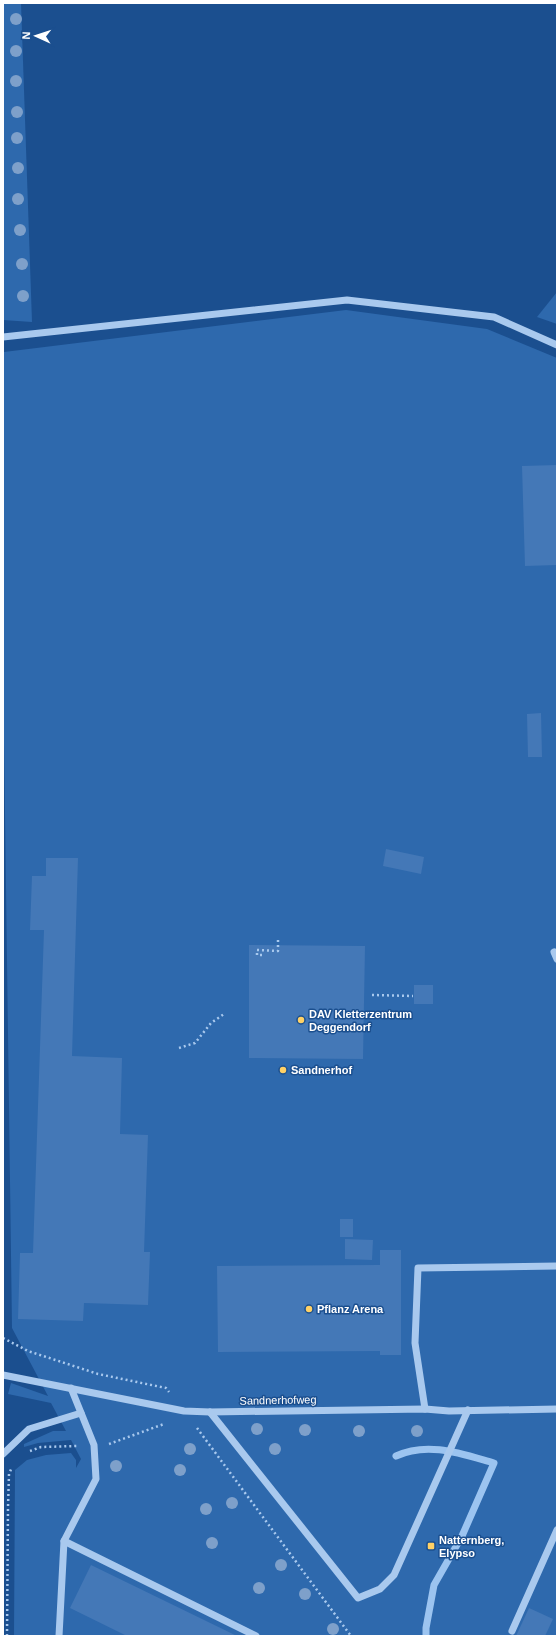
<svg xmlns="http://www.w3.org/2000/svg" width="560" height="1639" font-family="Arial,sans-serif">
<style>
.green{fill:#2e69ad}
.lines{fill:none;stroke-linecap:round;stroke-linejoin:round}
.stream{stroke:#9cc4f0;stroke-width:7}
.building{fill:#4478b7}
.path{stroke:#a9c9ee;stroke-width:2.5;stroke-dasharray:2 3;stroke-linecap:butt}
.minor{stroke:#a9c9ee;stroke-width:7}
.tree{fill:#7ea0ca}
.poi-dot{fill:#ffd166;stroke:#1b4f8f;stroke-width:1.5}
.labels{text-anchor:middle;stroke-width:3;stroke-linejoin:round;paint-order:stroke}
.poi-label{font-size:11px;font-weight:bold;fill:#fff;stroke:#1b4f8f;text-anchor:start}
.street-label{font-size:11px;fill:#fff;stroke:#1b4f8f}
</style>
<rect width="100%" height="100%" fill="#1b4f8f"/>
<g class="green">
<polygon points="3,3 21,3 32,322 3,320"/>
<polygon points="557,292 557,324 537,317"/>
<polygon points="346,310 487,329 557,358 557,1636 14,1636 15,1470 27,1460 46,1455 71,1453 76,1460 76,1468 81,1459 71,1440 38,1443 24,1447 24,1444 53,1431 66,1431 51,1403 8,1394 11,1383 48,1396 12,1328 3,666 4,352"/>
</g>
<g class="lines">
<path class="stream" d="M396,1456C428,1441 462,1454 494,1463L462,1536L434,1585L426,1628V1636"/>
</g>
<g class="building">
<polygon points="557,465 557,565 525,566 522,466"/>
<polygon points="541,713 542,757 528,757 527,714"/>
<polygon points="386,849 424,857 421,874 383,866"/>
<polygon points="46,858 78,858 72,1056 122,1058 120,1134 148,1135 144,1252 150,1252 148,1305 84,1303 83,1321 18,1319 20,1253 33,1253 44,930 30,930 32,876 46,876"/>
<polygon points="249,945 365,946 363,1059 249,1058"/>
<rect x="414" y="985" width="19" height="19"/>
<rect x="340" y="1219" width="13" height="18"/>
<polygon points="345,1239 373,1240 372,1260 345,1259"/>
<polygon points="380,1250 401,1250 401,1355 380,1355 380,1351 218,1352 217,1266 380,1265"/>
<polygon points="91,1565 237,1636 127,1636 70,1608"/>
<polygon points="529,1608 553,1619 545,1636 516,1636"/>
</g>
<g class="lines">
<g class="path">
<polyline points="262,955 257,955 257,950 278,951 278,937"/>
<polyline points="372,995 413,996"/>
<polyline points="179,1048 195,1043 211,1023 224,1014"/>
<polyline points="3,1338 28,1351 98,1374 166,1388 169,1392"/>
<polyline points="197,1428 351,1636"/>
<polyline points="109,1444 164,1424"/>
<polyline points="30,1451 41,1447 78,1446"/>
<polyline points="7,1636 8,1507 9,1474 12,1467"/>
</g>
<g class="minor">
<polyline points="3,337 347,300 494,317 557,345"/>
<polyline points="554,952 557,959"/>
<polyline points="3,1375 184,1411 210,1412 425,1409 449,1411 557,1409"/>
<polyline points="425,1409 415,1343 418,1268 557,1266"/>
<polyline points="210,1412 358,1598 380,1589 394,1575 468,1410"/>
<polyline points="3,1454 29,1429 81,1413"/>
<polyline points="64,1541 256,1636"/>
<polyline points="512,1631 557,1530"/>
<polyline points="59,1636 64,1541 96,1479 94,1445 71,1388"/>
</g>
</g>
<g class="tree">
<circle cx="16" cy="19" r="6"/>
<circle cx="16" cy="51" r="6"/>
<circle cx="16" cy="81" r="6"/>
<circle cx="17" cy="112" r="6"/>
<circle cx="17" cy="138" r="6"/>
<circle cx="18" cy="168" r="6"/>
<circle cx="18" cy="199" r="6"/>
<circle cx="20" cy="230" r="6"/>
<circle cx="22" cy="264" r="6"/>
<circle cx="23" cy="296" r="6"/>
<circle cx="257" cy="1429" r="6"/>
<circle cx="305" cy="1430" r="6"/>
<circle cx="359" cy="1431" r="6"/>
<circle cx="417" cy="1431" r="6"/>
<circle cx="190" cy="1449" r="6"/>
<circle cx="275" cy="1449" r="6"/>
<circle cx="116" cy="1466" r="6"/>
<circle cx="180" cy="1470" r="6"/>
<circle cx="232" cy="1503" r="6"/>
<circle cx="206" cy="1509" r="6"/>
<circle cx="212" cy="1543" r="6"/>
<circle cx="281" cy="1565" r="6"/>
<circle cx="259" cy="1588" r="6"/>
<circle cx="305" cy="1594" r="6"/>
<circle cx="333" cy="1629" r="6"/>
</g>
<g class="poi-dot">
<circle cx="301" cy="1020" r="4"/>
<circle cx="283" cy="1070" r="4"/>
<circle cx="309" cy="1309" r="4"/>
<rect x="427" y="1542" width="8" height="8" rx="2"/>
</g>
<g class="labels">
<g class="poi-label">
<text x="309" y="1018">DAV Kletterzentrum<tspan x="309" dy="13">Deggendorf</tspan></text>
<text x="291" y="1074">Sandnerhof</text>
<text x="317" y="1313">Pflanz Arena</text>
<text x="439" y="1544">Natternberg,<tspan x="439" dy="13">Elypso</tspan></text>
</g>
<g class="street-label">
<text transform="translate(278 1400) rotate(-1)" y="4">Sandnerhofweg</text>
</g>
</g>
<rect width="560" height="1639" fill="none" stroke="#ffffff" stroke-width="8"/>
<g transform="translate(36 36) rotate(273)" stroke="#1b4f8f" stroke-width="3" paint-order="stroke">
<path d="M0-3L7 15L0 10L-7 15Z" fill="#ffffff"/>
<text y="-6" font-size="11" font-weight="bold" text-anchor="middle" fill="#ffffff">N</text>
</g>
</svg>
